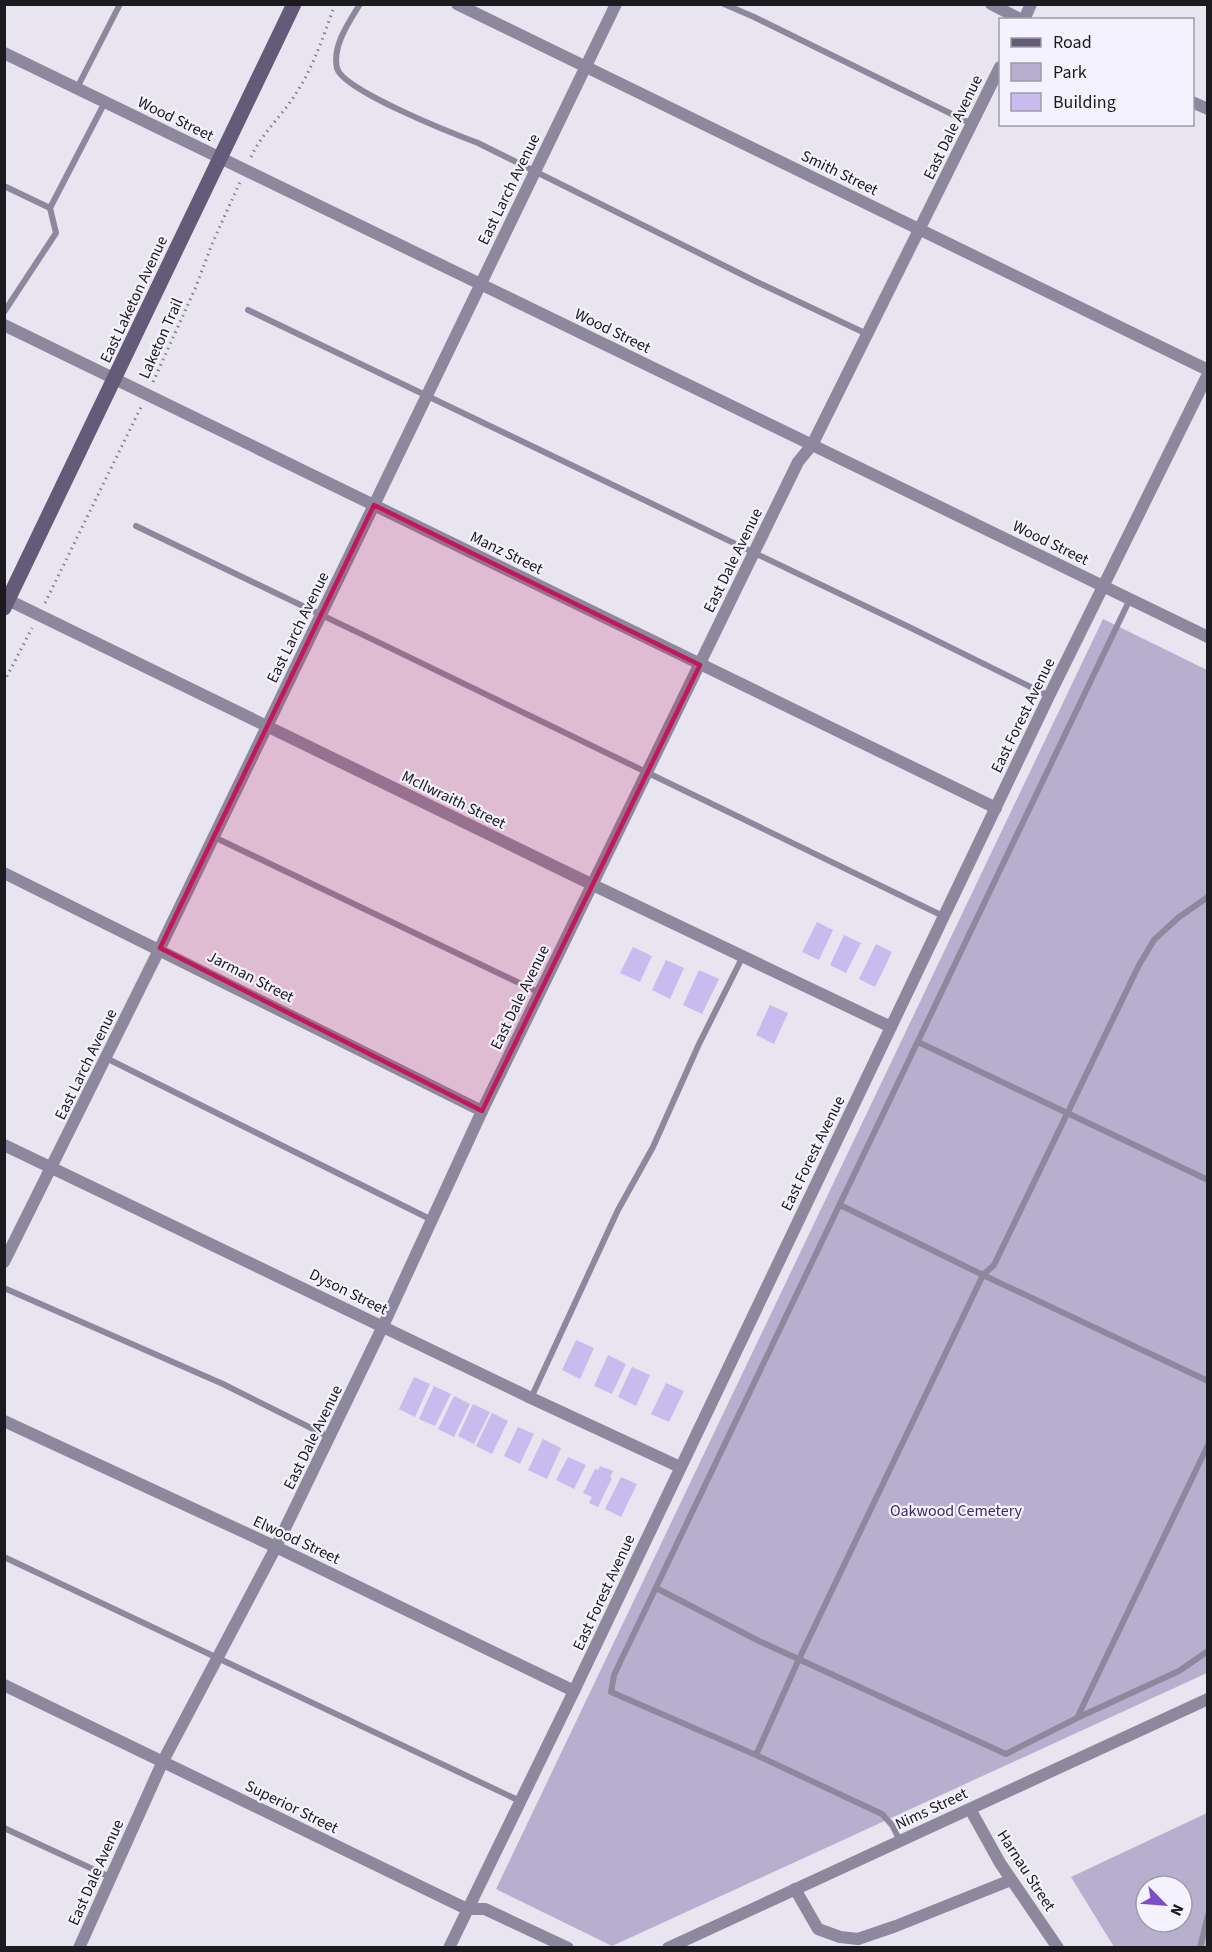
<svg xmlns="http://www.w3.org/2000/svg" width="1212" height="1952" font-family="'Source Sans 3',sans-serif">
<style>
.green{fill:#b8afcf;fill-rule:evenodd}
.building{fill:#c9bbed}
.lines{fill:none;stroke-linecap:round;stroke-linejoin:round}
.path{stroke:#838189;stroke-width:3;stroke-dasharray:1.5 4.5;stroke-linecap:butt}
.service{stroke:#8d889d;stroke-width:6}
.minor{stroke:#8d889d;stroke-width:12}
.secondary{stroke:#635b78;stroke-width:15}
.marked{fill:#c2185b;fill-opacity:0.2;stroke:#c2185b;stroke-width:4.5;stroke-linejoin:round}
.labels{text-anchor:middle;stroke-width:4.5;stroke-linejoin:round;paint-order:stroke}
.street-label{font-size:16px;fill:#1b1a1e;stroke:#f5f2ff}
.park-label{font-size:16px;fill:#3e2964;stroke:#f5f2ff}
</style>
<rect width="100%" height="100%" fill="#e8e5f1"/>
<g class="green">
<polygon points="1103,619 1207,670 1207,1673 612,1946 496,1889"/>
<path d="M1207,1813V1947H1114L1071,1877ZM1146,1886H1182V1922H1146Z"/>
</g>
<g class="building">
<polygon points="817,922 833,930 819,960 802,952"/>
<polygon points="844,935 861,943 846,973 830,965"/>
<polygon points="876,944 892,952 875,987 859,979"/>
<polygon points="633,947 652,956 640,982 620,973"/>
<polygon points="666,960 684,968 670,999 652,990"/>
<polygon points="699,970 719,979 702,1014 683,1005"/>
<polygon points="770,1005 788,1013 774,1044 756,1035"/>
<polygon points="576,1340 594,1348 580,1379 562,1370"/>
<polygon points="608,1355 626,1364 612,1394 594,1386"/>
<polygon points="632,1367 650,1375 636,1406 618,1397"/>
<polygon points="414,1377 430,1384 415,1417 399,1409"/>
<polygon points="666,1383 684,1391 669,1422 651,1414"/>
<polygon points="434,1386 451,1394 435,1426 419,1419"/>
<polygon points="454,1396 470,1404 454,1437 438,1429"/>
<polygon points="473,1404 490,1412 474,1444 458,1436"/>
<polygon points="492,1413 508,1421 492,1454 476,1446"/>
<polygon points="518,1427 534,1434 520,1464 504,1456"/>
<polygon points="543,1439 561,1448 547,1479 528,1470"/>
<polygon points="568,1457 586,1465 574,1489 556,1480"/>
<polygon points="600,1466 613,1471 610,1477 612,1478 598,1507 589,1503 592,1497 583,1493 595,1469 598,1470"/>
<polygon points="621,1477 637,1484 621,1517 605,1509"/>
</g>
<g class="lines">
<g class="path">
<path d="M251,157C262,133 281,117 295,95C313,68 324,35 335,4"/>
<polyline points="153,382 195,289 212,244 240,182"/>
<polyline points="45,603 141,407"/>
<polyline points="4,682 32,628"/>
</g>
<g class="service">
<path d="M360,4C349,22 332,46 337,68C342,90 454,134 478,143L757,282L867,334"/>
<polyline points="724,4 754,17 972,124"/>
<polyline points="77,88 120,4"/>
<polyline points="4,186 50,208"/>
<polyline points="248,310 909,627 1049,696"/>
<polyline points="4,312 56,233 50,208 105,102"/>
<path d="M136,526C406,654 674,787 943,916"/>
<polyline points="214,837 540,993"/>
<polyline points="918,1042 1208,1180"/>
<polyline points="106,1058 432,1220"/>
<polyline points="840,1205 983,1275 1208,1381"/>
<polyline points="4,1288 223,1384 329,1437"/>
<polyline points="531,1398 618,1210 653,1147 699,1044 743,956"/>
<polyline points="4,1557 520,1801"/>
<polyline points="656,1588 759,1641 1006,1754 1077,1718 1208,1445"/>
<polyline points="1077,1718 1179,1671 1208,1651"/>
<polyline points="756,1755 799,1659 983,1275 994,1265 1139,965 1154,940 1179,917 1208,897"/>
<polyline points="4,1828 110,1877"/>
<polyline points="900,1841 892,1825 882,1814 756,1755 611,1692 614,1675 1130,599"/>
<polyline points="1200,1948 1208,1915"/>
</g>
<g class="minor">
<polyline points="457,4 1208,370"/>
<polyline points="991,4 1022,20"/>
<polyline points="1024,20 1031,4"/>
<polyline points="4,53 1208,637"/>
<polyline points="1192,102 1208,109"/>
<polyline points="4,325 996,808"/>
<polyline points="4,598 593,885 891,1027"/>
<polyline points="4,873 482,1111"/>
<polyline points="4,1145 531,1398 680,1467"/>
<polyline points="4,1262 160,948 616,4"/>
<polyline points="4,1421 276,1547 574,1691"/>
<polyline points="4,1685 467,1909 485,1909 568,1948"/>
<polyline points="970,1809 1000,1863 1058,1948"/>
<polyline points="795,1889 818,1929 840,1937 858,1939 896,1926 1011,1880"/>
<polyline points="79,1948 163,1761 276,1547 383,1326 482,1111 798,462 812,445 1000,67"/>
<polyline points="449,1948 574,1691 1049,696 1208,374"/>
<polyline points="668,1948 1208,1699"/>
</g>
<polyline class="secondary" points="4,608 294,4"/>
</g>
<path class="marked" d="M374,505L700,665L482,1111L160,948Z"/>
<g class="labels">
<g class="street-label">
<text transform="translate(176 118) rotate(26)" y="6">Wood Street</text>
<text transform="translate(952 127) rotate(-64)" y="6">East Dale Avenue</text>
<text transform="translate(840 172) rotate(26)" y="6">Smith Street</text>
<text transform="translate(508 189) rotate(-64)" y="6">East Larch Avenue</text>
<text transform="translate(133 299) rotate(-65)" y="6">East Laketon Avenue</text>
<text transform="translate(613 330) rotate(26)" y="6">Wood Street</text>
<text transform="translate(160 338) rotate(-66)" y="6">Laketon Trail</text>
<text transform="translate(1051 542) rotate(26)" y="6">Wood Street</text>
<text transform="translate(507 552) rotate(26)" y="6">Manz Street</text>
<text transform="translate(732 560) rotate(-64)" y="6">East Dale Avenue</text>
<text transform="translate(297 627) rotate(-64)" y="6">East Larch Avenue</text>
<text transform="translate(1022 715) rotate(-64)" y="6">East Forest Avenue</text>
<text transform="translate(454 799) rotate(26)" y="6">McIlwraith Street</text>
<text transform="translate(251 976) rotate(27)" y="6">Jarman Street</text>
<text transform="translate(519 997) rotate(-64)" y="6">East Dale Avenue</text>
<text transform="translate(85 1064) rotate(-64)" y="6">East Larch Avenue</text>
<text transform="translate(812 1153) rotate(-64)" y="6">East Forest Avenue</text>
<text transform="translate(349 1291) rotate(26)" y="6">Dyson Street</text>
<text transform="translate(312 1437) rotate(-64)" y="6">East Dale Avenue</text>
<text transform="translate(297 1539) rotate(25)" y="6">Elwood Street</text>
<text transform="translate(603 1592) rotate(-65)" y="6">East Forest Avenue</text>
<text transform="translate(292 1806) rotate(26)" y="6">Superior Street</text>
<text transform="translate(931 1808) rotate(-25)" y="6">Nims Street</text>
<text transform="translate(1027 1870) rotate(57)" y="6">Harnau Street</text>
<text transform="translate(95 1872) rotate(-66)" y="6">East Dale Avenue</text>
</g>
<g class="park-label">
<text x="956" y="1516">Oakwood Cemetery</text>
</g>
</g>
<rect width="1212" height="1952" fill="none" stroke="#1b1a1e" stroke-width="12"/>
<rect x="999" y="18" width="195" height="108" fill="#f5f2ff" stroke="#9e9ca5" stroke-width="1.5"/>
<rect x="1011" y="38" width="30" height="9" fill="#635b78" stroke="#9e9ca5" stroke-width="1.5"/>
<text x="1053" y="48" font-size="18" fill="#1b1a1e">Road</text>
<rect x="1011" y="63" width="30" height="18" fill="#b8afcf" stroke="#9e9ca5" stroke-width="1.5"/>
<text x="1053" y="78" font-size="18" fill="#1b1a1e">Park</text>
<rect x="1011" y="93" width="30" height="18" fill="#c9bbed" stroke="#9e9ca5" stroke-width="1.5"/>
<text x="1053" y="108" font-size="18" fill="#1b1a1e">Building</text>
<g transform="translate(1164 1904) rotate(115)"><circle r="28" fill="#f5f2ff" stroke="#9e9ca5" stroke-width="1.5"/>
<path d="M0-4.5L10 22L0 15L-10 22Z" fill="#7b4ec7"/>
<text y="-9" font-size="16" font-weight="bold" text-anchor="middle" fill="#1b1a1e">N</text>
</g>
</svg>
